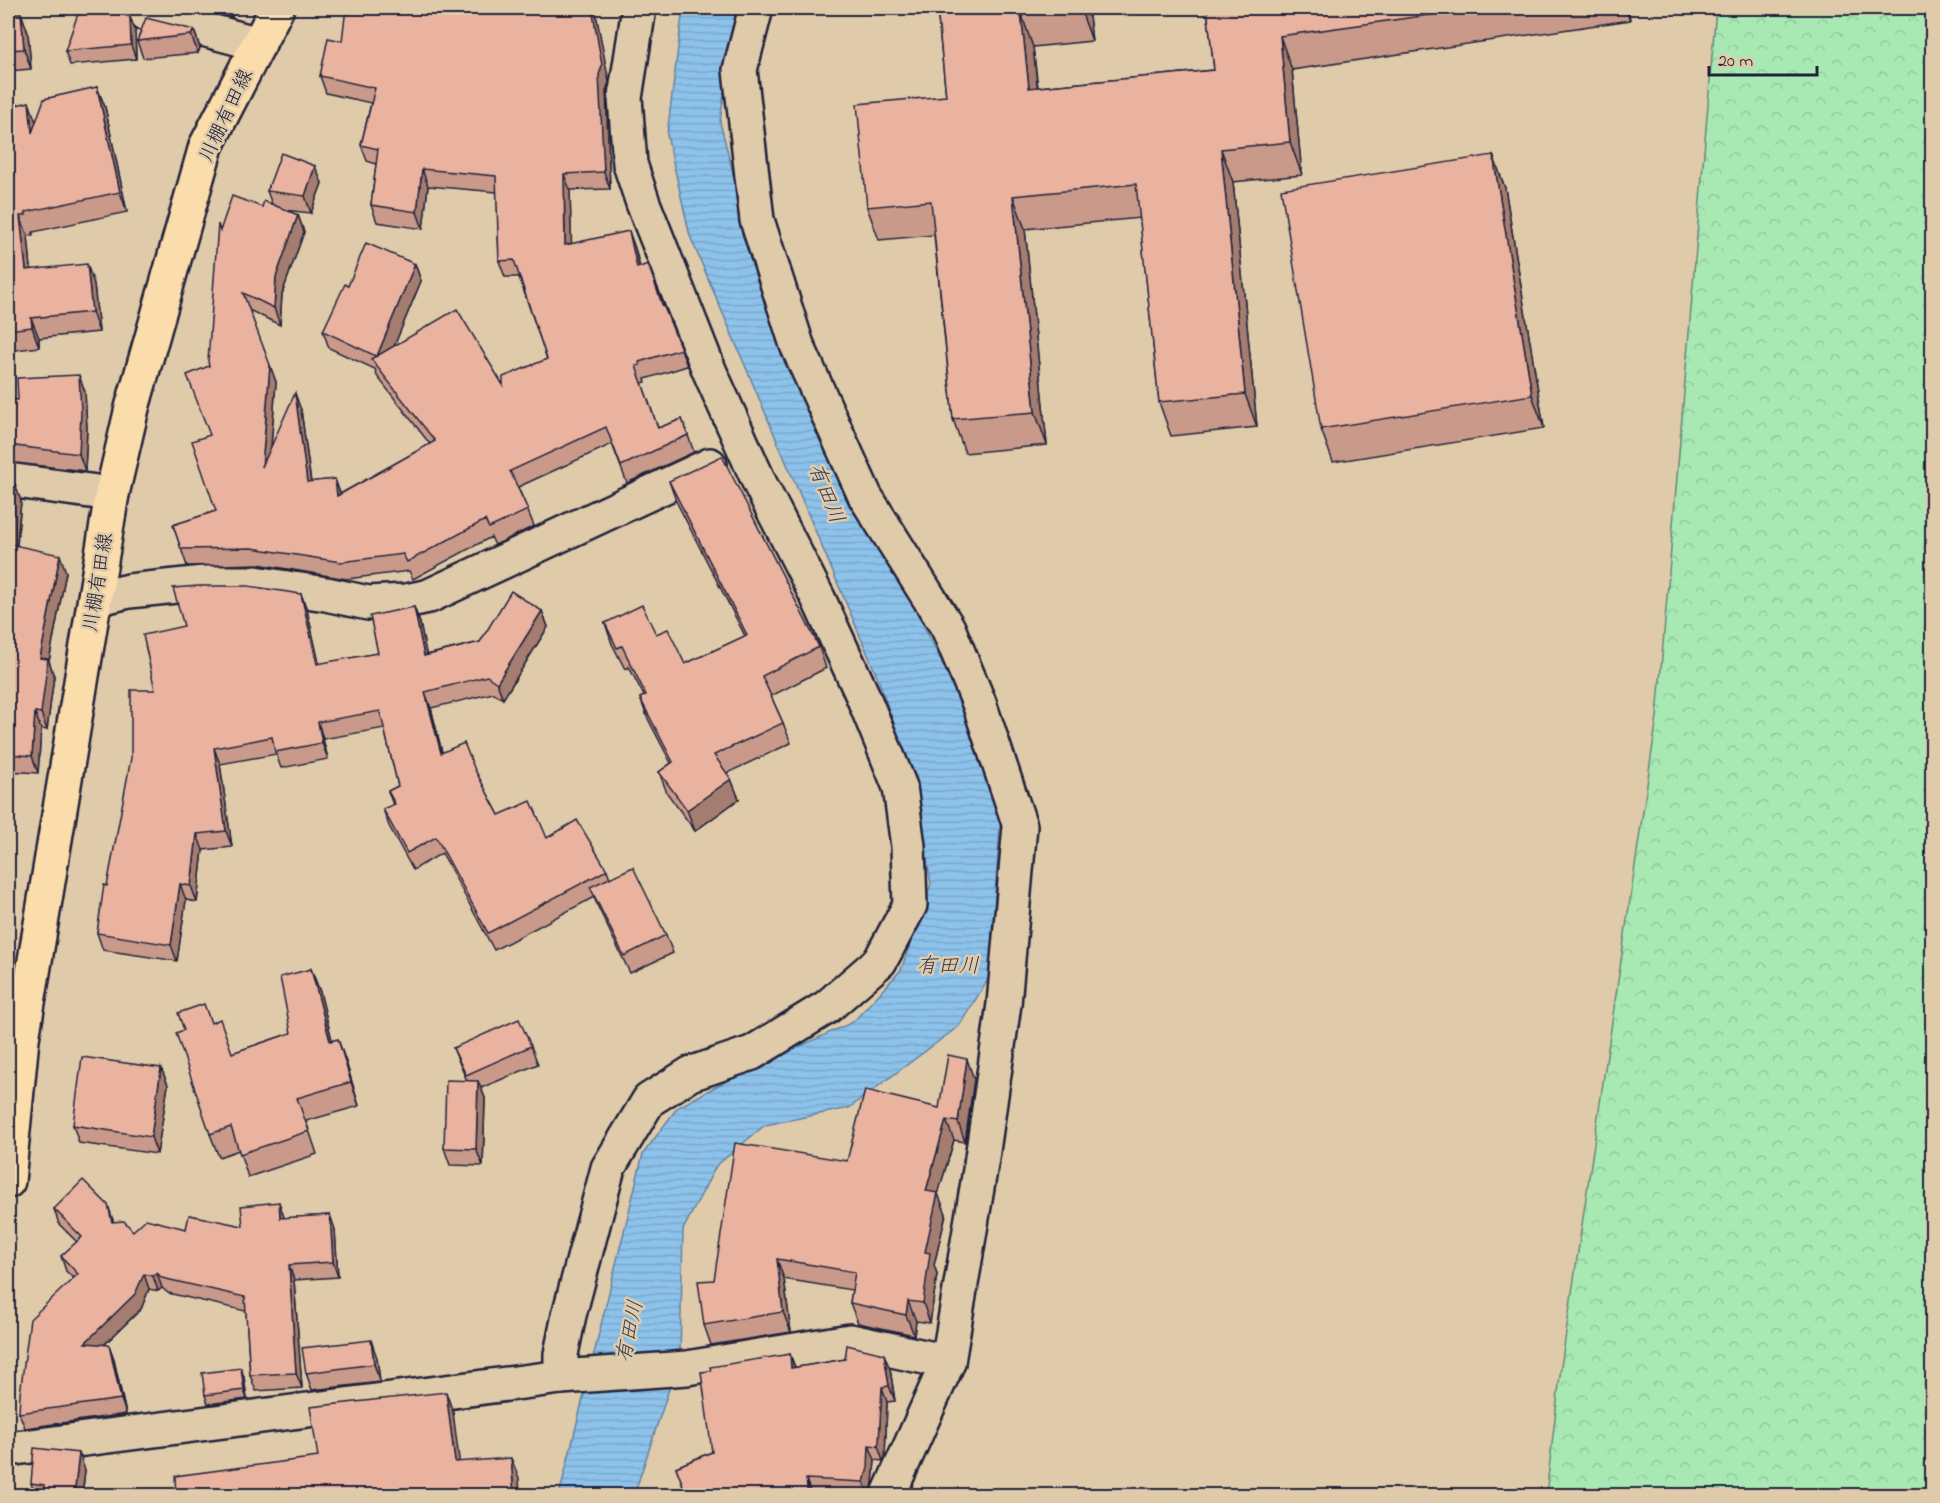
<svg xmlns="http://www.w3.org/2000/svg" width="1940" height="1503" font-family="'Indie Flower','Klee One',sans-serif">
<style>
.forest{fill:url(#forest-crowns);stroke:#658677;stroke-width:1.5}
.water{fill:url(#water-rules);stroke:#6282a4;stroke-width:1.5}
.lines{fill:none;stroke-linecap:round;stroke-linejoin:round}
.minor-casing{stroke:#22223b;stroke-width:38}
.major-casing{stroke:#22223b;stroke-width:38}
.minor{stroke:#dfcbaa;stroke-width:33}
.major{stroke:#fbddab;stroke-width:33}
.wall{fill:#c99a8a;stroke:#22223b;stroke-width:1.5}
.shaded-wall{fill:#a47d70;stroke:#22223b;stroke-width:1.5}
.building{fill:#eab3a0;stroke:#22223b;stroke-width:1.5}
.labels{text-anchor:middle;stroke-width:5;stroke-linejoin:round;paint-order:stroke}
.street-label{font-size:20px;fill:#22223b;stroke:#dfcbaa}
.water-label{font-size:21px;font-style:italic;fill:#323a55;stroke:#dfcbaa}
</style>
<defs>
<pattern id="forest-crowns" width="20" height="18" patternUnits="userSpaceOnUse" patternTransform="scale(1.5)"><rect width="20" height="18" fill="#a8e9b3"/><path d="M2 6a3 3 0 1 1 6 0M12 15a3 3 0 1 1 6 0" fill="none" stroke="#90c89b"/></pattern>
<pattern id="water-rules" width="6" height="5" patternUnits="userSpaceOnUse" patternTransform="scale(1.5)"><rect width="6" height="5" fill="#8dc2ea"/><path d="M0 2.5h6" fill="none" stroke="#79a6ca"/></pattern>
</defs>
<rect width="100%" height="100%" fill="#dfcbaa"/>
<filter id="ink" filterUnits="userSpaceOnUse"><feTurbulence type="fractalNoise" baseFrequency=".0167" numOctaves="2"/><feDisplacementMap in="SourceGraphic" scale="12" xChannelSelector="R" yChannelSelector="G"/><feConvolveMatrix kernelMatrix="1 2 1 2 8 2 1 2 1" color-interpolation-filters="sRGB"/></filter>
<g filter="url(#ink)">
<polygon class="forest" points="1716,8 1932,8 1932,1495 1546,1495 1561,1367 1657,717"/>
<polygon class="water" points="683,8 736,8 720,122 771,322 962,702 1002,798 989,978 959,1026 849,1108 765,1125 716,1166 683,1230 680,1356 634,1495 559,1496 643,1154 677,1108 733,1077 853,1022 901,970 931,884 912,775 877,676 690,236 667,135"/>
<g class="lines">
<defs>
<g id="minor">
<polyline points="124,8 259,44"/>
<polyline points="756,8 740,70 757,220 797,345 865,496 948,628 979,703 1020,826 1004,1004 982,1158 948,1362 888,1496"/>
<polyline points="8,480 112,494"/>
<polyline points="95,599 129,591 204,583 255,583 326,594 368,603 406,601 429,596 710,465"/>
<polyline points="561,1377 561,1354 569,1315 608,1168 649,1100 690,1074 752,1053 827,1007 880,961 910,905 908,846 900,787 862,694 818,598 760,484 709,370 643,203 630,164 625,98 639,8"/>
<polyline points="8,1449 561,1377 687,1368 850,1341 948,1362"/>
</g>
<polyline id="major" points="8,1181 22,1039 112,494 132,408 206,146 277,8"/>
</defs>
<use href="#minor" class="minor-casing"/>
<use href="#major" class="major-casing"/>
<use href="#minor" class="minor"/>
<use href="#major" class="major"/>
</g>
<g class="wall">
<polygon points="195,8 235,8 232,17"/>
<polygon points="937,8 1088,8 1092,41 1033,47 1038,87 1214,70 1207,8 1628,8 1630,20 1292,70 1302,175 1233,182 1257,427 1171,436 1159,402 1140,218 1025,229 1047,445 965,453 953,419 934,235 879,240 867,207 946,96"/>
<polygon points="21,13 28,33 31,69 8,71 8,14"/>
<polygon points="130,17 135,30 136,59 70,65 65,51"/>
<polygon points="194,30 200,48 198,53 143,58 137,41"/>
<polygon points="342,41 609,82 606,91 610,189 570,190 571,244 635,248 640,267 663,307 681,349 687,366 645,379 646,382 642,383 658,428 682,419 694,452 627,483 612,444 518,487 534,526 495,545 491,537 413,579 409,571 347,579 258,564 187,566 173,525 216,511 210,435 209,366 220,231 262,207 272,204 267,191 322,183 311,213 284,210 298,215 304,232 282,294 280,325 249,310 276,382 271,447 301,410 311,482 335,479 340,494 430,444 377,376 375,369 329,348 323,331 348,286 415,264 421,281 394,346 503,385 547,359 519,277 505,277 499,261 497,192 428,186 423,229 377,222 371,205 376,164 367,161 361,145 371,103 326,93 320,76"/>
<polygon points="97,87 105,107 127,212 33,232 33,235 28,236 31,269 94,284 99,332 39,338 39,347 8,351 8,107 36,121"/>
<polygon points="1493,155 1505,188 1544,428 1333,462 1321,429"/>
<polygon points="85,392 87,429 85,471 8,462 8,399 18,400"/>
<polygon points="669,481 819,647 826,668 771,696 783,723 791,743 727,773 731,779 739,799 695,831 667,793 659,772 671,763 648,719 640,698 644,696 629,667 625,669 612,644 605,623 656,634 685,664 745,636 676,501"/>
<polygon points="8,482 21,501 17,546 66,572 49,661 54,676 47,730 41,729 38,773 8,771"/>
<polygon points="301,594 307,610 319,664 378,653 414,607 420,623 426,655 480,642 542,611 548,627 503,699 493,693 431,708 442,752 475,770 499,815 547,838 607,870 610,878 666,935 673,953 630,973 597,905 594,897 494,950 442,853 413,870 389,826 383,809 393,805 388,791 398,786 384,728 323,739 328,759 281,768 276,754 220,764 232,847 203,850 197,902 186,900 177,961 103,950 97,933 107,886 155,690 184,626"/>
<polygon points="311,969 320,992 332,1040 346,1062 359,1106 306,1121 317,1154 248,1177 239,1150 219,1157 210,1134 211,1023 232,1053 291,1033"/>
<polygon points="531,1046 538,1064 481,1088 485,1098 483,1166 450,1165 444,1148 467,1081 453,1048"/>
<polygon points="161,1068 168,1085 157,1154 79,1143 73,1125"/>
<polygon points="974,1079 965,1142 954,1140 938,1194 946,1214 934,1265 937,1274 930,1323 916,1321 914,1335 858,1323 850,1303 852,1290 784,1279 791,1332 711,1345 704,1325 714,1280 847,1161 939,1108"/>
<polygon points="54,1209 114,1222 133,1231 243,1226 284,1218 330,1215 335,1230 338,1277 294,1280 302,1388 256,1391 250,1375 246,1311 168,1293 162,1288 158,1291 149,1289 141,1309 104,1345 114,1360 126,1414 25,1428 19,1413 73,1278 66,1271 61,1256 77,1242 59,1224"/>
<polygon points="790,1354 795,1367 890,1369 895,1401 887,1402 885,1457 883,1461 875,1460 873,1483 870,1496 835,1496 811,1494 811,1496 687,1496 676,1467 712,1452 711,1371"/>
<polygon points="377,1358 380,1382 312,1390 306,1373"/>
<polygon points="244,1377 247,1399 208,1404 205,1395"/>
<polygon points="85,1470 82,1496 35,1496 31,1483"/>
</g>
<g class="shaded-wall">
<polygon points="228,8 235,8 232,17"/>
<polygon points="592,8 595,8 609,82 606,91 610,189 604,172"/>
<polygon points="1080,8 1088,8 1092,41"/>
<polygon points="1625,8 1628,8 1630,20"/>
<polygon points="21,13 28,33 31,69 24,49"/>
<polygon points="1021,13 1033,47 1041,121 1029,88"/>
<polygon points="130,17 135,30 136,59 131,45"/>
<polygon points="194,30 200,48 198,53 191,35"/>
<polygon points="1280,36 1292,70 1302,175 1290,142"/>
<polygon points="97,87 105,107 127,212 120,192"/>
<polygon points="29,102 36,122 32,133"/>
<polygon points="1221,149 1233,182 1257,427 1245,394"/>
<polygon points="1493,155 1505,188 1544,428 1532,395"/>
<polygon points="315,166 322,183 311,213 305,196"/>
<polygon points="422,169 428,186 423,229 417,212"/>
<polygon points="564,174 570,190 572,262 565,245"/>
<polygon points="1013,196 1025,229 1047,445 1035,412"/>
<polygon points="298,215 304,232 282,294 280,325 274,308 276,277"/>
<polygon points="20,216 28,236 33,290 26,270"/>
<polygon points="629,231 635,248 643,284 637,268"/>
<polygon points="87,264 94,284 99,332 92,312"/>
<polygon points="415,264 421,281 383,373 377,356"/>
<polygon points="31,318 39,338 39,347 32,327"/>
<polygon points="270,365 276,382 268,484 262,467"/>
<polygon points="79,375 85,392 87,429 85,471 79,454"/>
<polygon points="295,393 301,410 313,499 307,482"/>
<polygon points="335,479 341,496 337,496"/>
<polygon points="15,484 21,501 15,561 9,544"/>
<polygon points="60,555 66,572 49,661 54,676 47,730 41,713 40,658"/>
<polygon points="301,594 307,610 323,680 317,664"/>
<polygon points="414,607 420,623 430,672 424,656"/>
<polygon points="542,611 548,627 503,699 497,683"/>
<polygon points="425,692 431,708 446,769 441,753"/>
<polygon points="35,712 41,729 38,773 32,756"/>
<polygon points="318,722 323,739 328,759 322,743"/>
<polygon points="214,748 220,764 232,847 226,831"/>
<polygon points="731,779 739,799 695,831 687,810"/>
<polygon points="197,834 203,850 197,902 191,886"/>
<polygon points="8,880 14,897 8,962"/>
<polygon points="180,884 186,900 177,961 171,945"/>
<polygon points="311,969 320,992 338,1064 330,1041"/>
<polygon points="338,1039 346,1062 359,1106 351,1082"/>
<polygon points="967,1059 974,1079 965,1142 958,1122"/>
<polygon points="161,1068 168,1085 157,1154 151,1137"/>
<polygon points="478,1081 485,1098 483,1166 476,1149"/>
<polygon points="946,1120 954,1140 938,1194 946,1214 934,1265 937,1274 930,1323 923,1303 925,1252 926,1191"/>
<polygon points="279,1202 284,1217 286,1233 280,1218"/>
<polygon points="108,1205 113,1220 117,1237 112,1222"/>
<polygon points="330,1215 335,1230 338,1277 333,1262"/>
<polygon points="777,1259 784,1279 791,1332 783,1312"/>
<polygon points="289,1265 294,1280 302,1388 296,1373"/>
<polygon points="157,1273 162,1288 158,1291 153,1276"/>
<polygon points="144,1274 149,1289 141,1309 90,1358 85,1343"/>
<polygon points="908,1301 916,1321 914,1335 906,1315"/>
<polygon points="371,1340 377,1358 380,1382 374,1364"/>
<polygon points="109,1345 114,1360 126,1414 121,1399"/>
<polygon points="790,1354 795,1369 791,1368"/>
<polygon points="884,1354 890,1369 895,1401 889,1386"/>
<polygon points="241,1368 244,1377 247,1399 244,1390"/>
<polygon points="882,1387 887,1402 885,1457 883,1461 878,1446"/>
<polygon points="446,1392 453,1412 462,1482 455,1462"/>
<polygon points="869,1445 875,1460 873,1483 870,1496 869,1496 864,1482"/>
<polygon points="79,1453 85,1470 82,1496 74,1496"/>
<polygon points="511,1458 519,1478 520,1496 514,1496"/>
<polygon points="806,1479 811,1494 811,1496 808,1496"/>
</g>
<g class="building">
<polygon points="80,8 106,8 130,17 131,45 65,51"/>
<polygon points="346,8 592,8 602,65 599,75 604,172 564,174 565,245 629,231 637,268 648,264 663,307 664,307 681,349 639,362 640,365 636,366 658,428 682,419 688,435 621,466 606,427 510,471 528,510 489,528 485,520 407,562 403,554 341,562 252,548 181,549 173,525 216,511 192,441 210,435 187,375 209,366 208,361 218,224 220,231 232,196 262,207 264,201 298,215 276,277 274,308 243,293 270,365 262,467 295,393 307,482 335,479 337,496 435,441 371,359 376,356 323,331 345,284 348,286 366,243 415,264 377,356 457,309 503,385 503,377 547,359 514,260 499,261 496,176 422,169 417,212 371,205 378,149 361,145 375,88 320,76 328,38 342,41"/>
<polygon points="937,8 1080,8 1021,13 1029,88 1214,70 1207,8 1479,8 1280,36 1290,142 1221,149 1245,394 1159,402 1136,184 1013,196 1035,412 953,419 931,201 867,207 857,104 946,96"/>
<polygon points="21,13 24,49 8,50 8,14"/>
<polygon points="146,18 194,30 191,35 137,41"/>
<polygon points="97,87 120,192 26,212 26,215 20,216 26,270 87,264 92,312 31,318 32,327 8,330 8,107 29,102 32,133 44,99"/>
<polygon points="281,153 315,166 305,196 267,191"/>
<polygon points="1493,155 1532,395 1321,429 1281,189"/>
<polygon points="79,375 81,412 79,454 8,445 8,399 18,400 17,378"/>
<polygon points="722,456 819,647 762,676 783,723 714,755 731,779 687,810 659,772 673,762 640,698 646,695 622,646 617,648 605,623 642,605 656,634 668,629 685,664 747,635 669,481"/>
<polygon points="8,482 15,484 9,544 60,555 40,658 48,659 41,713 35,712 32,756 8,754"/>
<polygon points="199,586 248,586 301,594 317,664 378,653 370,616 414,607 424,656 480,642 511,591 542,611 497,683 487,676 425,692 441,753 464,743 475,770 499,815 531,801 547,838 577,820 607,870 488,933 436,837 407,853 383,809 395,804 388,791 398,786 380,711 318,722 322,743 275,752 272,737 214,748 226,831 197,834 191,886 180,884 171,945 97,933 104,885 107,886 131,758 131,690 155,690 143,635 184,626 173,588"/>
<polygon points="633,867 666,935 624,956 590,887"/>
<polygon points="311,969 330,1041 338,1039 351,1082 297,1098 309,1131 240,1154 231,1127 210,1134 176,1033 184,1030 178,1013 204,1004 211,1023 220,1019 232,1053 291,1033 280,977"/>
<polygon points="519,1019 531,1046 466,1075 453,1048"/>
<polygon points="948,1055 967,1059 958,1122 946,1120 926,1191 938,1193 925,1252 930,1253 923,1303 908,1301 906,1315 850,1303 855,1272 777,1259 783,1312 704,1325 698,1281 714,1280 735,1143 847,1161 865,1090 939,1108"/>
<polygon points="82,1057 161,1068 151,1137 73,1125"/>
<polygon points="446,1080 478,1081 476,1149 444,1148"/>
<polygon points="83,1180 108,1205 112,1222 124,1221 133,1231 146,1219 186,1229 189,1215 243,1226 241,1206 279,1202 280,1218 330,1215 333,1262 289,1265 296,1373 250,1375 245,1297 162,1278 157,1273 153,1276 144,1274 135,1294 85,1343 109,1345 121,1399 19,1413 20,1394 30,1319 78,1274 61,1256 82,1237 54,1209"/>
<polygon points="371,1340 374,1364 306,1373 302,1348"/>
<polygon points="847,1345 884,1354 889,1386 882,1387 879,1442 878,1446 869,1445 868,1468 864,1482 806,1479 808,1496 735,1496 734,1491 725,1496 687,1496 676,1467 712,1452 701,1372 711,1371 710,1367 790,1354 791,1368 845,1359"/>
<polygon points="241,1368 244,1390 205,1395 202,1373"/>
<polygon points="446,1392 455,1462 511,1458 514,1496 176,1496 175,1476 318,1457 310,1407"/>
<polygon points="34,1448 79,1453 74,1496 43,1496 44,1485 31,1483"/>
</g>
</g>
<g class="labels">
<g class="street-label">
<text transform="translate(225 115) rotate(-65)" y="7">川棚有田線</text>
<text transform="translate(97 582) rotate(-81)" y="7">川棚有田線</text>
</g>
<g class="water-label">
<text transform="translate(827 493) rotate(68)" y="7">有田川</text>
<text x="948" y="972">有田川</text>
<text transform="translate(629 1331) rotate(-78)" y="7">有田川</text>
</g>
</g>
<rect width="1940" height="1503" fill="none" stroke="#dfcbaa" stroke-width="30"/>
<rect x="15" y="15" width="1910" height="1473" fill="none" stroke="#22223b" stroke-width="2" filter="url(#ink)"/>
<path d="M1709 66v9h108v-9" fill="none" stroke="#22223b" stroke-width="3"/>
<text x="1718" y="66" font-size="18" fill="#22223b" stroke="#dfcbaa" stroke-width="4.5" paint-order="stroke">20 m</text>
</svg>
